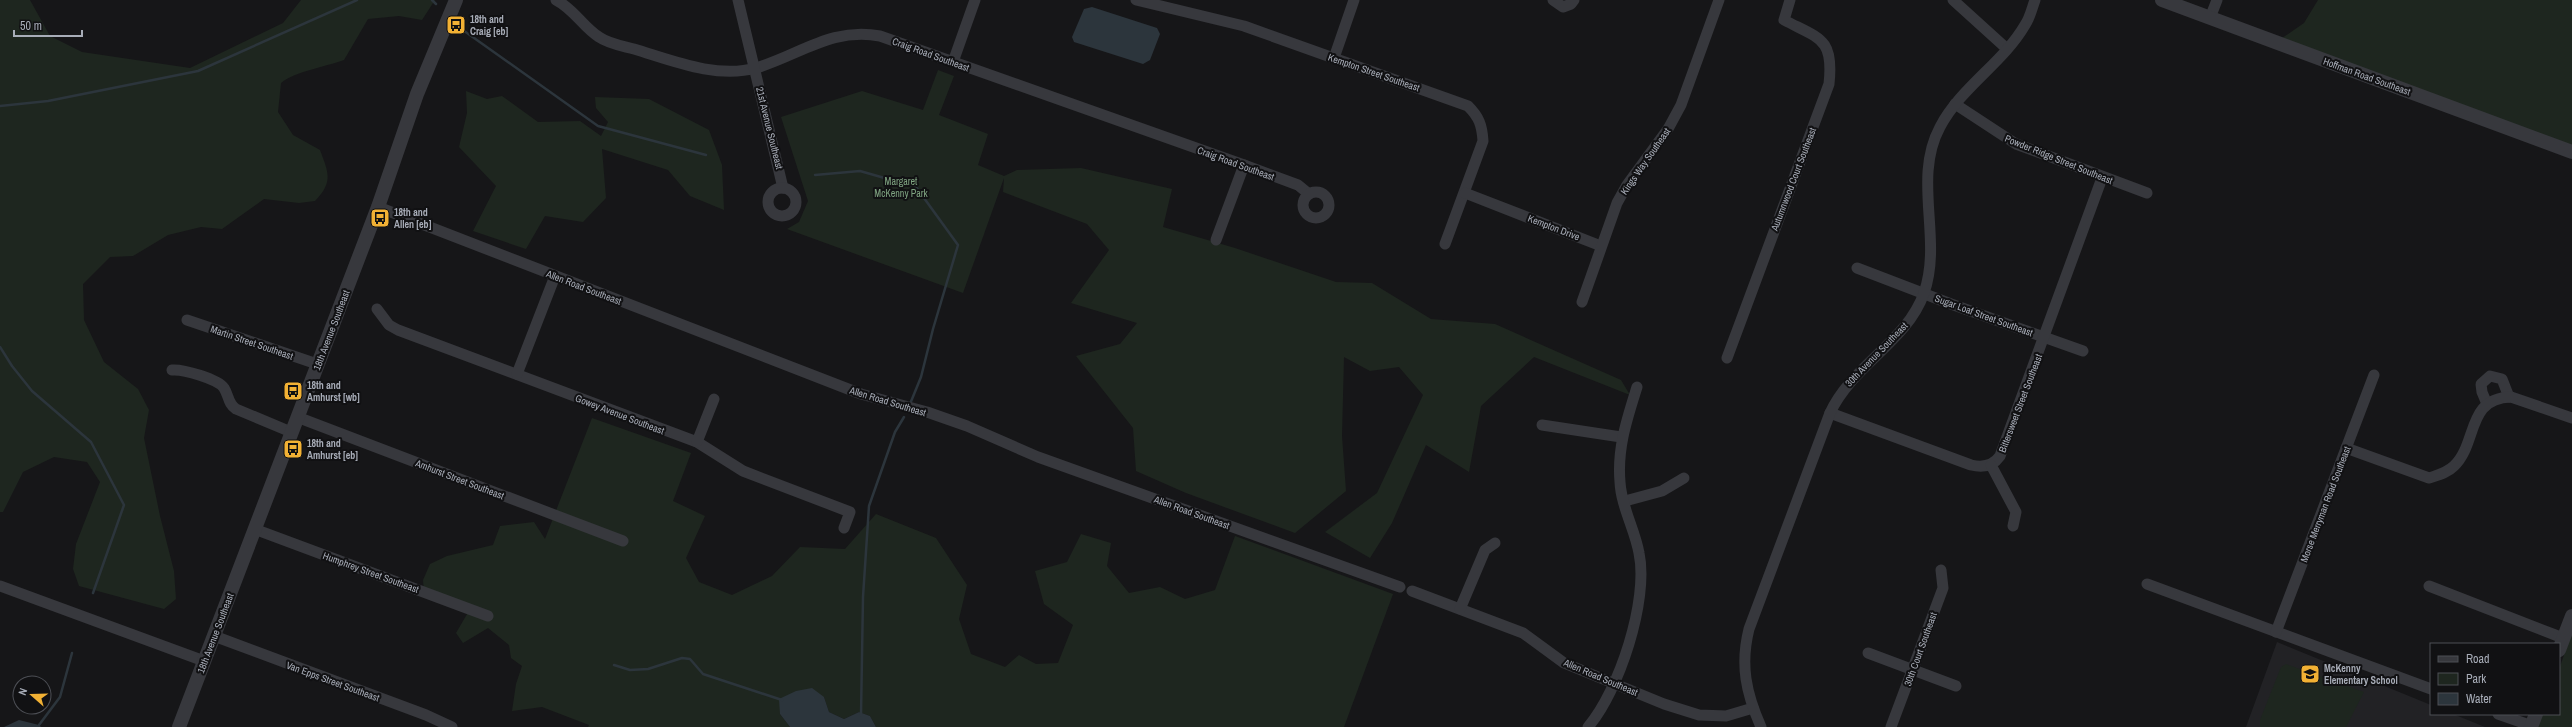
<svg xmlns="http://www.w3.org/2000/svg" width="2572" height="727" font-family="'Archivo Narrow',sans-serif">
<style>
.built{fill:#222225}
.green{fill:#1e261f}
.water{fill:#2c353c}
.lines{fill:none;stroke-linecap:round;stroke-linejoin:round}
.stream{stroke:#2c353c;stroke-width:2.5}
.minor{stroke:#37383d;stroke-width:11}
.tertiary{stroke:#37383d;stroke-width:14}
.labels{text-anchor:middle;stroke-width:4;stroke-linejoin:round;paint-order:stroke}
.poi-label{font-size:10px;font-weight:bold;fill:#a8adb8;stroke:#111113;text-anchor:start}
.street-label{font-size:10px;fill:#a8adb8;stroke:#111113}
.park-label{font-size:10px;fill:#7fa381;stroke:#111113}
</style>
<rect width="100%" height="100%" fill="#161618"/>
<polygon class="built" points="2277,642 2431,705 2431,714 2453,714 2485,727 2246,727"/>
<g class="green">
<path d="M0,0H30L50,36L82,52L190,68L283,23L301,0H435L422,20L399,16L368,19L344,60C325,67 296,71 281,83L278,112L293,135L320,150C329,174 333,182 315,201L299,203L264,199L222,229L201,227L168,235L133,256L110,257L83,284L84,320L104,362L138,389L149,410L144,438L160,516L174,571L176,599L164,609L79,586L73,569L76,544L100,482L87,462L54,457L23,472L3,512H0Z"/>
<polygon points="2318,0 2572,0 2572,152 2275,43 2304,23"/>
<polygon points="938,70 954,76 939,115 988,134 978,165 1004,176 1017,170 1081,168 1172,189 1163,227 1235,248 1336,282 1372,283 1431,319 1495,324 1621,380 1630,395 1534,357 1481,406 1469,472 1426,445 1392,523 1370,558 1325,532 1377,493 1423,395 1399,367 1370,371 1344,357 1342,436 1346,491 1295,533 1186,493 1136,471 1133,428 1076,356 1120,344 1137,323 1071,303 1109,250 1087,224 1003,192 1004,178 963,293 787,229 799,222 808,201 781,117 862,91 923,110"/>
<polygon points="466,91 487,99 502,96 538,122 580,121 601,136 608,122 596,108 595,97 649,99 709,130 722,165 724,210 690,196 668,170 602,149 606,198 583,222 545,216 526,249 473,231 496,186 459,147 467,113"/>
<polygon points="592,418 691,453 673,501 705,516 686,558 699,582 732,595 772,576 800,547 845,549 876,514 936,538 967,585 959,619 971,654 1005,667 1019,655 1036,664 1058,663 1073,625 1044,604 1035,571 1067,562 1081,534 1111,543 1107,566 1129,593 1160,587 1185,599 1215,590 1235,536 1393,594 1344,727 876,727 870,716 859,712 844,719 829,712 824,697 780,714 790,727 588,727 589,725 542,707 512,711 516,684 522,666 511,658 509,645 488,628 463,643 456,633 470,609 424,592 423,580 430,564 447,556 493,545 500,526 534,522 545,539"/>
<polygon points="2572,633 2572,727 2538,727 2542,714 2559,714 2559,669"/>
<polygon points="2286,664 2364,692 2346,727 2260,727 2260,720 2281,667"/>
</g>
<g class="water">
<polygon points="1092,7 1157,28 1160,34 1150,60 1143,64 1074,42 1072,37 1084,9"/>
<polygon points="812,688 824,697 829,712 844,719 859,712 870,716 876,727 790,727 780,714 779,699 796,691"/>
<polygon points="19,720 39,725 41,727 4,727"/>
</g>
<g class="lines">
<g class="stream">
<polyline points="432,0 436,4"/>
<polyline points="460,28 598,126 706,155"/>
<polyline points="0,106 48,101 198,71 357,0"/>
<polyline points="815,175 860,171 916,187 958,245 933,329 921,377 910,404"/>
<polyline points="0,347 12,366 32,391 91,442 124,505 93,593"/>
<polyline points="614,665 630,670 648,669 682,658 690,659 703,674 782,700"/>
<polyline points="861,715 863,597 869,506 895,432 904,417"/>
<polyline points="39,725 60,697 72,653"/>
</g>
<g class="minor">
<path d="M556,0C574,9 583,27 599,37C609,44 623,46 634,49C671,60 716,79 756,68C800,55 831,27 880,36L1244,165L1298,185L1309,194"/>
<polyline points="738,0 783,188"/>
<path d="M1136,0L1244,26L1468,106C1479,117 1482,125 1483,141L1445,244"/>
<polyline points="1553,0 1563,7 1571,4 1574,0"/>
<polyline points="1953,0 2006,48"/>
<polyline points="2210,18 2217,0"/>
<polyline points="1334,58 1354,0"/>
<polyline points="953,62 975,0"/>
<polyline points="1955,104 2016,144 2147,193"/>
<circle cx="782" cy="202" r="14"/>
<circle cx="1316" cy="205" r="13"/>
<polyline points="1465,193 1601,246"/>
<polyline points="378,207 861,394 927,412 967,426 1038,457 1400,587"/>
<polyline points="1216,240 1244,165"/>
<polyline points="1857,268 1951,304 2083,351"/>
<polyline points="1582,302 1617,203 1627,185 1668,129 1681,105 1719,0"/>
<polyline points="377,309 389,325 398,330 697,442 743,471 850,512 844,528"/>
<polyline points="187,320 317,364"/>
<path d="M1727,358L1829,84C1834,38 1820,39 1784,20L1790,0"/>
<path d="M172,370C183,369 218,379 224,388C229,396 228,404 236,409L291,432"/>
<polyline points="517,374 555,276"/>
<polyline points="2487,404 2482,392 2481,384 2490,376 2502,379 2509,397"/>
<path d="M1830,413L1971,465C1983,468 1993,466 2000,456L2102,178"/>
<polyline points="297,417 623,541"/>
<polyline points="1542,425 1621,437"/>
<polyline points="697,442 714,399"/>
<path d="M2346,448L2429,478C2438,475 2447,473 2454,466C2478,443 2466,398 2511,397L2572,418"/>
<polyline points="1991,465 2016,512 2013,526"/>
<polyline points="1625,501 1662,491 1684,478"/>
<polyline points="254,529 488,616"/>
<polyline points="2147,584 2431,689"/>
<polyline points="0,586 204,661"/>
<polyline points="2429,586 2563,638"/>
<polyline points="1412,591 1523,633 1564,663 1664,704 1699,715 1726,716 1753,708"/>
<polyline points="1460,609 1485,550 1495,543"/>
<polyline points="2276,632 2374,375"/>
<polyline points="214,636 426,715 452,727"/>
<polyline points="1868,653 1956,686"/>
<polyline points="2498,714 2532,726"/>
<path d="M1588,727C1619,691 1649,600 1639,553C1635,530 1621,506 1620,482C1617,448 1627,419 1637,387"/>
<path d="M1761,727C1746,693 1740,665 1749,629L1830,413C1852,365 1907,342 1924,293C1943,239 1912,179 1940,127C1961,87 2003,63 2025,25C2030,18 2032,8 2035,0"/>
<polyline points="1891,727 1943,588 1941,570"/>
</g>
<g class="tertiary">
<polyline points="2162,0 2572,152"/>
<polyline points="2559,650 2572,616"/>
<polyline points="179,727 378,207 417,94 456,0"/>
<polyline points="2531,727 2536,714"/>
</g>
</g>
<defs>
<symbol id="bus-square" viewBox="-11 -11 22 22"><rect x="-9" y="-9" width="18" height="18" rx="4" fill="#f2b134" stroke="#111113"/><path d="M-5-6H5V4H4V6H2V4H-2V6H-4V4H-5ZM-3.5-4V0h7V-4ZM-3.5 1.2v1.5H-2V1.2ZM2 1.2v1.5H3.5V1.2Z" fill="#111"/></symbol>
<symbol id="school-square" viewBox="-11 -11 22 22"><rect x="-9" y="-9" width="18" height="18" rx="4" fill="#f2b134" stroke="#111113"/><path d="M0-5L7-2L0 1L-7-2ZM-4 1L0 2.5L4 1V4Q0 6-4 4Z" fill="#111"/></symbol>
</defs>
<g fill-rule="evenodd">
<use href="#bus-square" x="445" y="14" width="22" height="22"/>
<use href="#bus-square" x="369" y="207" width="22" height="22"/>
<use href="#bus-square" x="282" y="380" width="22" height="22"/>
<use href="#bus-square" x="282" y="438" width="22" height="22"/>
<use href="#school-square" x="2299" y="663" width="22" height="22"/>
</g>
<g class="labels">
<g class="poi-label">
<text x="470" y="23">18th and<tspan x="470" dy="12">Craig [eb]</tspan></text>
<text x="394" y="216">18th and<tspan x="394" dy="12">Allen [eb]</tspan></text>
<text x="307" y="389">18th and<tspan x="307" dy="12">Amhurst [wb]</tspan></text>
<text x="307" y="447">18th and<tspan x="307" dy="12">Amhurst [eb]</tspan></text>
<text x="2324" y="672">McKenny<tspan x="2324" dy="12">Elementary School</tspan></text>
</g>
<g class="street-label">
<text transform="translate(931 54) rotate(20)" y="4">Craig Road Southeast</text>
<text transform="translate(1374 72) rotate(19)" y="4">Kempton Street Southeast</text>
<text transform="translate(2367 76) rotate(20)" y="4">Hoffman Road Southeast</text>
<text transform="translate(770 128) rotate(76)" y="4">21st Avenue Southeast</text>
<text transform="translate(2059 159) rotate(22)" y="4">Powder Ridge Street Southeast</text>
<text transform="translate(1645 161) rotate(-55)" y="4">Kings Way Southeast</text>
<text transform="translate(1236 163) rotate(20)" y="4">Craig Road Southeast</text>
<text transform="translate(1793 179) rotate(-69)" y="4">Autumnwood Court Southeast</text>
<text transform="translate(1554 227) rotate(21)" y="4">Kempton Drive</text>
<text transform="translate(584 287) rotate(21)" y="4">Allen Road Southeast</text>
<text transform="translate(1984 315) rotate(20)" y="4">Sugar Loaf Street Southeast</text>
<text transform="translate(331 330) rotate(-69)" y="4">18th Avenue Southeast</text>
<text transform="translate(252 342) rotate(19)" y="4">Martin Street Southeast</text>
<text transform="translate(1876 354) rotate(-46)" y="4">30th Avenue Southeast</text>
<text transform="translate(888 401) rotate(17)" y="4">Allen Road Southeast</text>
<text transform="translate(2020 403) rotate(-69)" y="4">Bittersweet Street Southeast</text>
<text transform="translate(620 414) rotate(21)" y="4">Gowey Avenue Southeast</text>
<text transform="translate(460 479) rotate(21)" y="4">Amhurst Street Southeast</text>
<text transform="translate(2325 504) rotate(-69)" y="4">Morse Merryman Road Southeast</text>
<text transform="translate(1192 512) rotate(20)" y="4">Allen Road Southeast</text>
<text transform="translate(371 572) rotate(20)" y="4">Humphrey Street Southeast</text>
<text transform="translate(215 633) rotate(-69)" y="4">18th Avenue Southeast</text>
<text transform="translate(1920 649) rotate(-70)" y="4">30th Court Southeast</text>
<text transform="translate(1601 677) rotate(23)" y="4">Allen Road Southeast</text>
<text transform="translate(333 681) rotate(20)" y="4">Van Epps Street Southeast</text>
</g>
<g class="park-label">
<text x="901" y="185">Margaret<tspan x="901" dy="12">McKenny Park</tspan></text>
</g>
</g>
<rect x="2430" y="643" width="130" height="72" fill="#111113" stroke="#4d4f55"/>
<rect x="2438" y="656" width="20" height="6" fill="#37383d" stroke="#4d4f55"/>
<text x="2466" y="663" font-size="12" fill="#a8adb8">Road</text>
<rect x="2438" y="673" width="20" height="12" fill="#1e261f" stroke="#4d4f55"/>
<text x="2466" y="683" font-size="12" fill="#a8adb8">Park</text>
<rect x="2438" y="693" width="20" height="12" fill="#2c353c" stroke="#4d4f55"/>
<text x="2466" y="703" font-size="12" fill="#a8adb8">Water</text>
<g transform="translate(32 695) rotate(290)"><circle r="19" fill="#111113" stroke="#4d4f55"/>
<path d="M0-3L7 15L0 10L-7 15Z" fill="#f2b134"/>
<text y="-6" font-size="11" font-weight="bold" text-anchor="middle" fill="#a8adb8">N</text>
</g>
<path d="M14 30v6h68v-6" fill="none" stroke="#a8adb8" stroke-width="2"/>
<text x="20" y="30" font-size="12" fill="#a8adb8" stroke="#111113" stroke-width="3" paint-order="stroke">50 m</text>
</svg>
